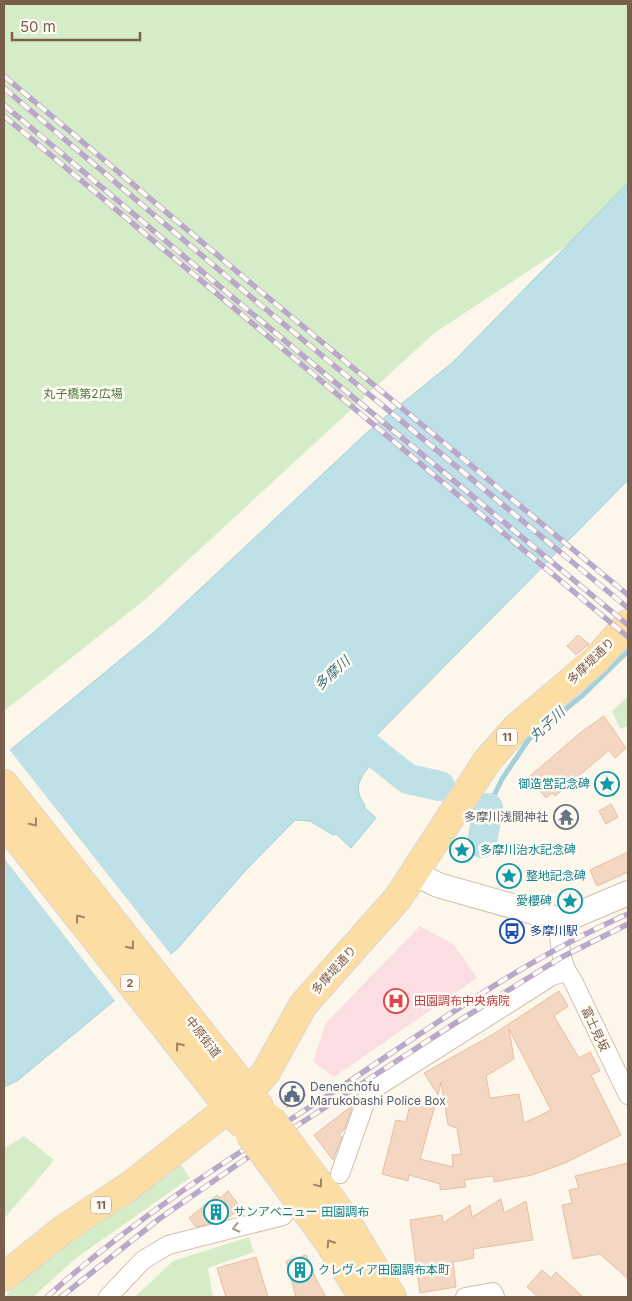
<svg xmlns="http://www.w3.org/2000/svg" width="632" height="1301" font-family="Inter,'Noto Sans JP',sans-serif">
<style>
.medical{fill:#fbdee1}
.green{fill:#d5ecc8}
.water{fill:#bee1e8;stroke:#a4d0da}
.pier{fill:#fdf7eb}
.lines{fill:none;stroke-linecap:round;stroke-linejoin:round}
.stream{stroke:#a4d0da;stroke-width:5}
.river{stroke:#bee1e8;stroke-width:30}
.building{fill:#f3d7c2;stroke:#e7bea2;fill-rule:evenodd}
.street-casing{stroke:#d1bfaf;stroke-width:20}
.secondary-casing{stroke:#d4c0ad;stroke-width:26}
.primary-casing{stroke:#dcd5d0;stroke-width:30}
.street{stroke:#fff;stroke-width:18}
.secondary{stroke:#fff;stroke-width:24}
.primary{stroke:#fcdea4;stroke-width:28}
.rail-casing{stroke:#bba7c9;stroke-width:5.5}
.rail{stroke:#fffaf2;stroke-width:4;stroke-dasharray:11;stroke-linecap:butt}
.primary-bridge-casing{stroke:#dcd5d0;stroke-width:30;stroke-linecap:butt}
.primary-bridge{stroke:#fcdea4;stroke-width:28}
.oneway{stroke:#a18466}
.oneway2{stroke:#a9968b}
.labels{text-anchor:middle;stroke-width:5;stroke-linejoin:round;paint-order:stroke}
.shield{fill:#fffaf2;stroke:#a28d7e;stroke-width:1}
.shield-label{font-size:11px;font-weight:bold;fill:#7a5e4c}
.park-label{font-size:12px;fill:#507a41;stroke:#fffaf2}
.street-label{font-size:12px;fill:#7a5e4c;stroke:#fffaf2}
.culture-label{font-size:12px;fill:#0d838f;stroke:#fffaf2;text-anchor:start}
.worship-label{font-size:12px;fill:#5b616d;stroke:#fffaf2;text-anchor:end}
.transit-label{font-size:12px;fill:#164399;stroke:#fffaf2;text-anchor:start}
.health-label{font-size:12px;fill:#be3a42;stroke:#fffaf2;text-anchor:start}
.service-label{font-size:12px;fill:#4e5e75;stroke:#fffaf2;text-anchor:start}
.water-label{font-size:14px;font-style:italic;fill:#427886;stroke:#fffaf2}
</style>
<rect width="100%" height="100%" fill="#fdf7eb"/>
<polygon class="medical" points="420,926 454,945 477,978 334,1077 313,1061 326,1023"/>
<g class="green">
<polygon points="4,4 628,4 628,205 433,334 147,598 4,711"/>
<polygon points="628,696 628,726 620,729 612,711"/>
<polygon points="24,1136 54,1160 4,1219 4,1148"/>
<polygon points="179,1162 190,1178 76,1258 33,1297 4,1297 63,1245"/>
<polygon points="249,1237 254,1252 208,1268 213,1297 135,1297 173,1261"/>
</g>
<path class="water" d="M628,183V480L366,746L368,768C358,780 354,791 365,805L364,807L376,818L351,848L336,834L333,835L310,821L295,820L245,871L178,948L17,1081L4,1087V755L153,633L376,424L452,363Z"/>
<polygon class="pier" points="8,748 172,956 116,1002 4,858 4,752"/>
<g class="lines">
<polyline class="stream" points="481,807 488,808 502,779 529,739 583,695 628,651"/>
<g class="river">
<polyline points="335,721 408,779 440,786"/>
<polyline points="482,843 488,808"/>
</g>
</g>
<g class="building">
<polygon points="578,635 589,644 576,655 567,646"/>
<polygon points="604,716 626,748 615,758 609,750 555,796 552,793 546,798 529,777 580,733"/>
<polygon points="611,804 618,817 606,824 599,811"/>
<polygon points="628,852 628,872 597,886 590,870"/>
<path d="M559,991L568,1006L554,1016L579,1058L590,1052L600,1071L591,1075L621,1135L565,1163L532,1175L494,1182L493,1176L464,1180L466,1187L440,1190V1184L409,1175L408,1181L382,1174L396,1120L406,1122L412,1096L436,1102L420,1159L453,1167L452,1155L461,1154L457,1128L448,1125L441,1082L438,1095L424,1073L492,1035ZM509,1029L551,1110L524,1123L519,1094L490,1098L486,1076L514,1059Z"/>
<polygon points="298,1086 306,1095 287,1108 286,1087"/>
<polygon points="353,1105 344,1130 339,1134 342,1137 333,1160 314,1135"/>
<polygon points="628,1163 628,1279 600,1254 573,1259 562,1205 572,1203 569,1190 579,1188 575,1176"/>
<polygon points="228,1191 241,1208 228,1218 227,1216 222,1220 196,1227 189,1218 217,1195 220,1198"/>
<polygon points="501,1199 504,1213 526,1201 533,1240 473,1249 474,1258 453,1262 456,1287 420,1293 410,1220 442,1215 443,1223 470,1205 472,1217"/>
<polygon points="306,1255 316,1279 326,1297 296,1297 286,1261"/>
<polygon points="256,1257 268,1297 226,1297 217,1268"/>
<polygon points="542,1270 551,1278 556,1272 583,1297 538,1297 527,1287"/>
</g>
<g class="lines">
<defs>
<g id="street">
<path d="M558,919C560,940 559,963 572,979L628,1095"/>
<polyline points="340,1174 369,1092 552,976 566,972"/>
<polyline points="108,1297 143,1260 168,1245 283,1216"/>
<polyline points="465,1297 493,1292 495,1297"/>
</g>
<polyline id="secondary" points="414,873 438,885 558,919 576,915 628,893"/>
<g id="primary">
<polyline points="4,784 259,1106"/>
<polyline points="4,822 240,1122"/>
<polyline points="290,1145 341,1213 392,1297"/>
<polyline points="268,1159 329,1242 363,1297"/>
<polyline points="4,1277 64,1229 131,1185 248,1093 266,1072 303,1005 398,898 487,761 516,728 595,661 628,624"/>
</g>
</defs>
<use href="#street" class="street-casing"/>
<use href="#secondary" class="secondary-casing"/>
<use href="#primary" class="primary-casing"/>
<use href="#street" class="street"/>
<use href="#secondary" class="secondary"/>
<use href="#primary" class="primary"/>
<defs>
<g id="rail">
<polyline points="4,76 259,290 628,595"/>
<polyline points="4,88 251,297 628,608"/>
<polyline points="4,105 243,306 628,625"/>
<polyline points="4,116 628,637"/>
<path d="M47,1297C137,1215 242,1151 344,1085C435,1024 527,958 628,914"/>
<polyline points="61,1297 159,1219 241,1162 452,1025 562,957 628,924"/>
</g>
</defs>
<use href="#rail" class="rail-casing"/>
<use href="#rail" class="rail"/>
<defs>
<g id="primary-bridge">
<polyline points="270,1118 290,1145"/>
<polyline points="249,1133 268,1159"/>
</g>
</defs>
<use href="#primary-bridge" class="primary-bridge-casing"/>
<use href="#primary-bridge" class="primary-bridge"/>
</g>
<defs><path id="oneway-chevron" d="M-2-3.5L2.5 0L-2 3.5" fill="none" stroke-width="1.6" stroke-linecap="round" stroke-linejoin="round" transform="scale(1.25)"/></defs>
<g class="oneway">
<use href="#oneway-chevron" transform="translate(34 823) rotate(52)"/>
<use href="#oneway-chevron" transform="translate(79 918) rotate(-128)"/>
<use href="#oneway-chevron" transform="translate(131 946) rotate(52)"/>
<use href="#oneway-chevron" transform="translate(179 1046) rotate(-128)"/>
<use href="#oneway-chevron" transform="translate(319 1184) rotate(53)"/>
<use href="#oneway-chevron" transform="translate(330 1243) rotate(-123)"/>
</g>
<use class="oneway2" href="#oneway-chevron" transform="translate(236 1228) rotate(166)"/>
<defs>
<symbol id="sight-ring" viewBox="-11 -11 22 22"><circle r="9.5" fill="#fffaf2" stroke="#0f9aa8" stroke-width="1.5"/><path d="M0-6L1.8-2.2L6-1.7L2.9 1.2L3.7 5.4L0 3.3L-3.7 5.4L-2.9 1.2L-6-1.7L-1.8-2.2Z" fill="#0f9aa8"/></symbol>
<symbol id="temple-ring" viewBox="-11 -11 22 22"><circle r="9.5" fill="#fffaf2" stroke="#6b7280" stroke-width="1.5"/><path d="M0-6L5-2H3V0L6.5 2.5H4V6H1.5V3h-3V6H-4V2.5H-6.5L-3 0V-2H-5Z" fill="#6b7280"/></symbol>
<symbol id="bus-ring" viewBox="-11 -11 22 22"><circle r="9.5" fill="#fffaf2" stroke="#1a4fb4" stroke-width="1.5"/><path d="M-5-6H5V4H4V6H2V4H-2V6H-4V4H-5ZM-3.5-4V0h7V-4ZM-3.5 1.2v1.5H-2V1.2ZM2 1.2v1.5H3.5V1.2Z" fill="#1a4fb4"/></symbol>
<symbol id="hospital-ring" viewBox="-11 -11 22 22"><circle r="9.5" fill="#fffaf2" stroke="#e0444e" stroke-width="1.5"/><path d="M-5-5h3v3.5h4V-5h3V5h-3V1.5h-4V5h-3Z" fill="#e0444e"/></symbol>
<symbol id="civic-ring" viewBox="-11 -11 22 22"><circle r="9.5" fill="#fffaf2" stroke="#5c6f8a" stroke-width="1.5"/><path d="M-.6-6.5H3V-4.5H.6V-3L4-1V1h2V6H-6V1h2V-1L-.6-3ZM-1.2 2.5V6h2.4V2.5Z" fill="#5c6f8a"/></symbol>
<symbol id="building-ring" viewBox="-11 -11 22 22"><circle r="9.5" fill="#fffaf2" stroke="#0f9aa8" stroke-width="1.5"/><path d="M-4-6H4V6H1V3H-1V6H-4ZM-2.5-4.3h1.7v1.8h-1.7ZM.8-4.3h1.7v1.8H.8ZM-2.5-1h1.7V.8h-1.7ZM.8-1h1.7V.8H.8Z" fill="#0f9aa8"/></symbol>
</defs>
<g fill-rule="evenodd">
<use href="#sight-ring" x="593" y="770" width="28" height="28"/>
<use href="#temple-ring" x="552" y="803" width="28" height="28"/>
<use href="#sight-ring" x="448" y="836" width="28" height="28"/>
<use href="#sight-ring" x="495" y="862" width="28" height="28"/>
<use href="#sight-ring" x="556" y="887" width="28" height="28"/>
<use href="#bus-ring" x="498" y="917" width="28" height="28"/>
<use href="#hospital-ring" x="382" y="987" width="28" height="28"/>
<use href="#civic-ring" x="278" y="1080" width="28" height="28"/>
<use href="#building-ring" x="202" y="1198" width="28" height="28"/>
<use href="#building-ring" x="286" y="1256" width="28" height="28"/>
</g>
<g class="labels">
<g class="shield">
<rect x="497" y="728.5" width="20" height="17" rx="4"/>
<rect x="121" y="974.5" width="18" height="17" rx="4"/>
<rect x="91" y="1196.5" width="20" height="17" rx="4"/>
</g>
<g class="shield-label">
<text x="507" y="741">11</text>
<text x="130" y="987">2</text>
<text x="101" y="1209">11</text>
</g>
<g class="park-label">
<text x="83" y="398">丸子橋第2広場</text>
</g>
<g class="street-label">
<text transform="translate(591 661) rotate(-44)" y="4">多摩堤通り</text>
<text transform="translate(334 970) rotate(-48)" y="4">多摩堤通り</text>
<text transform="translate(595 1029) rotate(65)" y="4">富士見坂</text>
<text transform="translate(203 1037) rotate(52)" y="4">中原街道</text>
</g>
<g class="culture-label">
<text x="590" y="788" text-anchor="end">御造営記念碑</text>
<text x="480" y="854">多摩川治水記念碑</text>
<text x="526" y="880">整地記念碑</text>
<text x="552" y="905" text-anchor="end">愛櫻碑</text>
<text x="234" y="1216">サンアベニュー 田園調布</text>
<text x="318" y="1274">クレヴィア田園調布本町</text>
</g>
<g class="worship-label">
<text x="548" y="821">多摩川浅間神社</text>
</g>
<g class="transit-label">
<text x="530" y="935">多摩川駅</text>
</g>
<g class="health-label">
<text x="414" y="1005">田園調布中央病院</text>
</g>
<g class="service-label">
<text x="310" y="1091">Denenchofu<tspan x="310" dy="14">Marukobashi Police Box</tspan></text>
</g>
<g class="water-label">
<text transform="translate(332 673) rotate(-43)" y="5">多摩川</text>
<text transform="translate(547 724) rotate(-43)" y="5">丸子川</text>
</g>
</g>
<rect width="632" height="1301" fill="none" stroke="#7a5e4c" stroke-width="10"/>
<path d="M12 32v8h128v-8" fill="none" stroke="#7a5e4c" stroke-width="2.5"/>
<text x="20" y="32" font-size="15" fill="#7a5e4c" stroke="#fffaf2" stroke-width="4" paint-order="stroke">50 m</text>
</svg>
